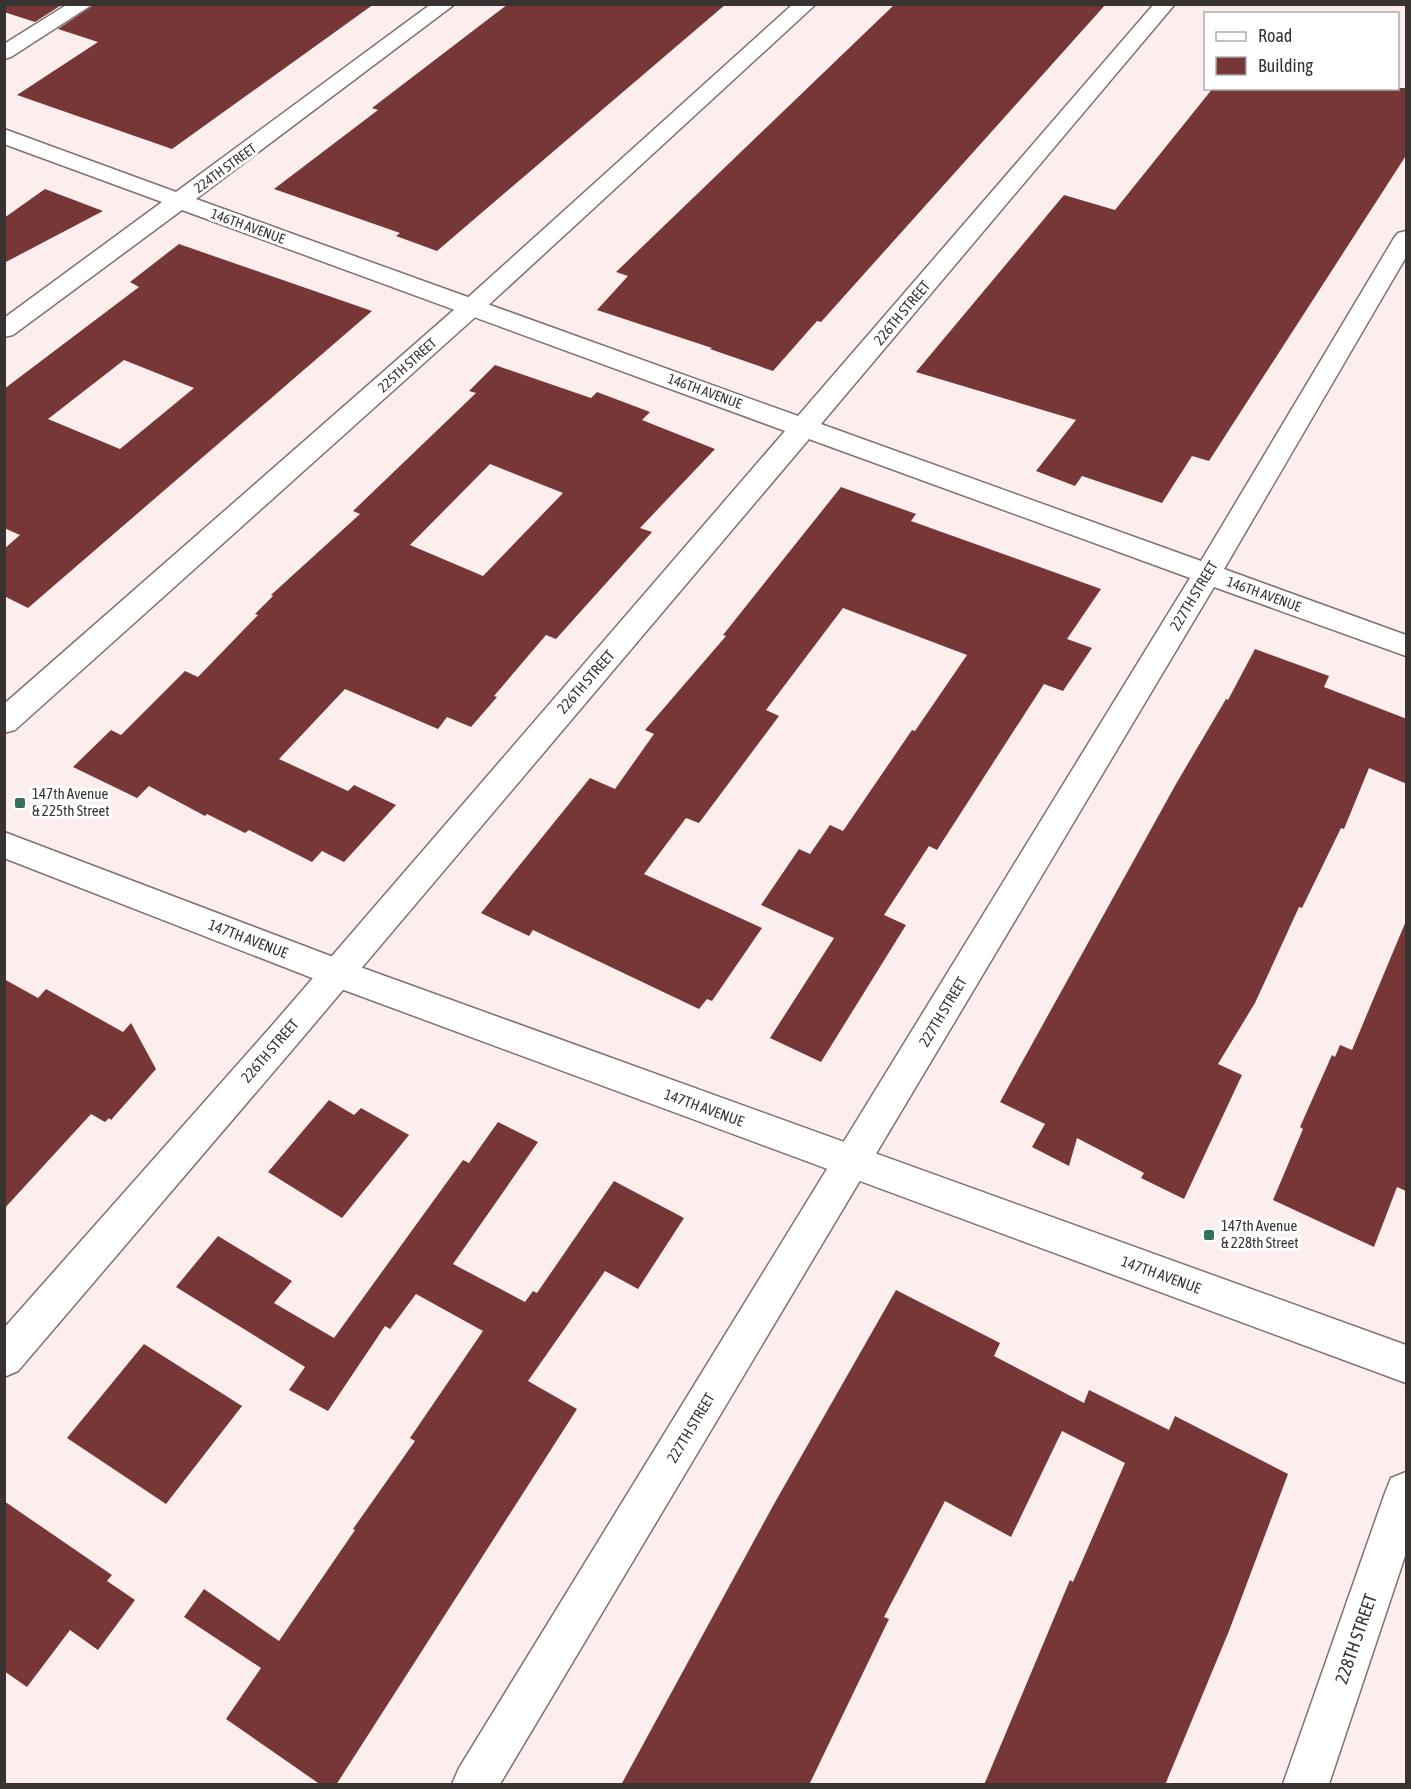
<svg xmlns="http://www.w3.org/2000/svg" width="1411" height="1789" font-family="'Asap Condensed',sans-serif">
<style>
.building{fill:#773737;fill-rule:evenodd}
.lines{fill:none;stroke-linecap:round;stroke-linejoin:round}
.minor-casing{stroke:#80706f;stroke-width:3}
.tertiary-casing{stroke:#80706f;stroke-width:3}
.minor{fill:#fff;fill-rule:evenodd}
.tertiary{fill:#fff;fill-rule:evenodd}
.poi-dot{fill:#32715e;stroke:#fff;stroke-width:2}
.labels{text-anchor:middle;stroke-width:6;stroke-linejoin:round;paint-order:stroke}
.far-street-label{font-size:14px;fill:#383231;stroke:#fff}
.street-label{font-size:15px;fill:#383231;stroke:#fff}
.poi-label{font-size:15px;fill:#383231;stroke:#fff;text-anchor:start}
.near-street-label{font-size:18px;fill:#383231;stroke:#fff}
</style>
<rect width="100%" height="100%" fill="#fdeeee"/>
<g class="building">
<polygon points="5,4 63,4 35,22 4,12"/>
<polygon points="95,4 374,4 172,149 17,95 98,42 58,29"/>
<polygon points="508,4 726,4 437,251 396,236 400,233 274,189 378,110 372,108"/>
<polygon points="895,4 1106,4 821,322 817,321 773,371 710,349 712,348 597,310 628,276 616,272"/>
<polygon points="1213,88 1407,88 1407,154 1209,461 1192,456 1162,503 1082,476 1075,486 1036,471 1076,420 916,372 1064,195 1115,210"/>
<polygon points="45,189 103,211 4,263 4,218"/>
<path d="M179,244L372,311L28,608L4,596V549L20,535L4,528V389L139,287L130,282ZM124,360L194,388L120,449L48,419Z"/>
<path d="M495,365L591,398L597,392L650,412L642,420L715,449L640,528L652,532L556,639L546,635L494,696L497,697L471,727L447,717L438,729L345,689L279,759L348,791L354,785L396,805L344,862L322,851L312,862L249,830L245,833L207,814L205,816L149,786L137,798L73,767L111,730L121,735L185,671L198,677L258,615L255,614L273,596L271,595L360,514L353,511L476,393L469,391ZM490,464L563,493L483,576L410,545Z"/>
<polygon points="841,487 916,514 911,521 1101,589 1067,639 1092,648 1063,691 1044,684 937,850 929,846 884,915 906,925 821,1062 770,1038 834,938 761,905 799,849 810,854 830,825 843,831 912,730 915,731 967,655 843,608 766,710 779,716 699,823 686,818 644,874 762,928 712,1001 707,999 699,1009 533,930 529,936 481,913 590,778 615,789 654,734 645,730 726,636 723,635"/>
<polygon points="1255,649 1329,676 1324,687 1407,719 1407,784 1369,768 1344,829 1341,828 1302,908 1299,907 1255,1003 1218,1064 1242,1075 1184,1199 1141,1178 1144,1173 1077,1138 1069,1166 1032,1147 1045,1124 1000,1102 1176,784 1226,699 1228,700"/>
<polygon points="1406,921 1406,1191 1397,1187 1374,1247 1273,1200 1303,1129 1300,1127 1332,1055 1335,1057 1340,1045 1352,1050"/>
<polygon points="4,979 38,998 46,989 123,1032 131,1023 156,1069 111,1120 109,1118 105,1122 91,1114 4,1209"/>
<polygon points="329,1100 354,1115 361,1108 409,1135 342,1218 268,1172"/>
<polygon points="498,1122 538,1142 453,1264 525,1302 533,1291 537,1293 614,1181 684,1218 638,1289 605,1271 528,1381 577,1409 336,1785 321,1785 226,1719 261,1668 184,1617 204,1589 279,1641 355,1530 353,1529 415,1441 410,1438 483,1331 416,1294 390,1329 385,1326 328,1411 289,1390 305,1367 176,1287 218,1236 292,1281 274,1303 334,1338 463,1160 469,1163"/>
<polygon points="896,1290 1000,1343 994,1356 1084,1403 1089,1390 1169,1430 1175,1416 1288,1474 1229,1631 1165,1785 984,1785 1070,1580 1073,1582 1125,1463 1062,1431 1011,1537 945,1501 884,1617 889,1619 809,1785 621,1785 774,1504"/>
<polygon points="144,1344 242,1406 166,1504 67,1438"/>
<polygon points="4,1501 112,1575 107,1581 135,1600 98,1650 70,1630 27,1687 4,1671"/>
</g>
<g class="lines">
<defs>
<g id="minor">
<polygon points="68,4 93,4 11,57 4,59 4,44"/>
<polygon points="431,4 455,4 196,199 798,416 1154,4 1175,4 821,424 1201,561 1394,238 1398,233 1406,231 1406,257 1224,569 1406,635 1406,656 1214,587 500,1784 452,1784 459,1768 1190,578 809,439 299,1042 18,1371 4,1377 4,1328 275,1022 785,431 182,210 13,335 4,337 4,318 162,202 4,144 4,129 176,192"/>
<polygon points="1406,1472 1406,1553 1329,1784 1283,1784 1385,1493 1391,1478"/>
</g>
<g id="tertiary">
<polygon points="793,4 816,4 482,311 15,730 4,733 4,704 464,301"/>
<polygon points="4,832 349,963 1406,1345 1406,1383 325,983 4,858"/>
</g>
</defs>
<use href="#minor" class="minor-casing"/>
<use href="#tertiary" class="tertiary-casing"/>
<use href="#minor" class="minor"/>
<use href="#tertiary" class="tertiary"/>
</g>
<g class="poi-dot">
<rect x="14" y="797" width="12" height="12" rx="3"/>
<rect x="1203" y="1229" width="12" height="12" rx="3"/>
</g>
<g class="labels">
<g class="far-street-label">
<text transform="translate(225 168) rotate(-36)" y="5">224TH STREET</text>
<text transform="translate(248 226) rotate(20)" y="5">146TH AVENUE</text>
<text transform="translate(407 365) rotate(-42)" y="5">225TH STREET</text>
<text transform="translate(705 391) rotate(20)" y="5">146TH AVENUE</text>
<text transform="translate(1264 594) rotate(20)" y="5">146TH AVENUE</text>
</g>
<g class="street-label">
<text transform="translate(902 313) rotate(-50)" y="5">226TH STREET</text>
<text transform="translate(1194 596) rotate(-59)" y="5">227TH STREET</text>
<text transform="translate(586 682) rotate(-49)" y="5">226TH STREET</text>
<text transform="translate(248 939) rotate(21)" y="5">147TH AVENUE</text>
<text transform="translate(943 1012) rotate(-59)" y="5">227TH STREET</text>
<text transform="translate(270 1051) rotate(-49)" y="5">226TH STREET</text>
<text transform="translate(704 1108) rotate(20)" y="5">147TH AVENUE</text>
<text transform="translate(1161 1275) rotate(20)" y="5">147TH AVENUE</text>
<text transform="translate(691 1428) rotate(-59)" y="5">227TH STREET</text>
</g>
<g class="poi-label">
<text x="32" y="799">147th Avenue<tspan x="32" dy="17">&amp; 225th Street</tspan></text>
<text x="1221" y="1231">147th Avenue<tspan x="1221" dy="17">&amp; 228th Street</tspan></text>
</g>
<g class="near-street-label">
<text transform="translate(1356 1639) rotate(-71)" y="6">228TH STREET</text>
</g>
</g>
<rect width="1411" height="1789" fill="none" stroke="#383231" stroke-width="12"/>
<rect x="1204" y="12" width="195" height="78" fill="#ffffff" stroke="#afadad" stroke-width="1.5"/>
<rect x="1216" y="32" width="30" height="9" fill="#ffffff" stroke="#afadad" stroke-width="1.5"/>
<text x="1258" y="42" font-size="18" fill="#383231">Road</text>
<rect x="1216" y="57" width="30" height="18" fill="#773737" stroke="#afadad" stroke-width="1.5"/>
<text x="1258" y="72" font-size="18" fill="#383231">Building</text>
</svg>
